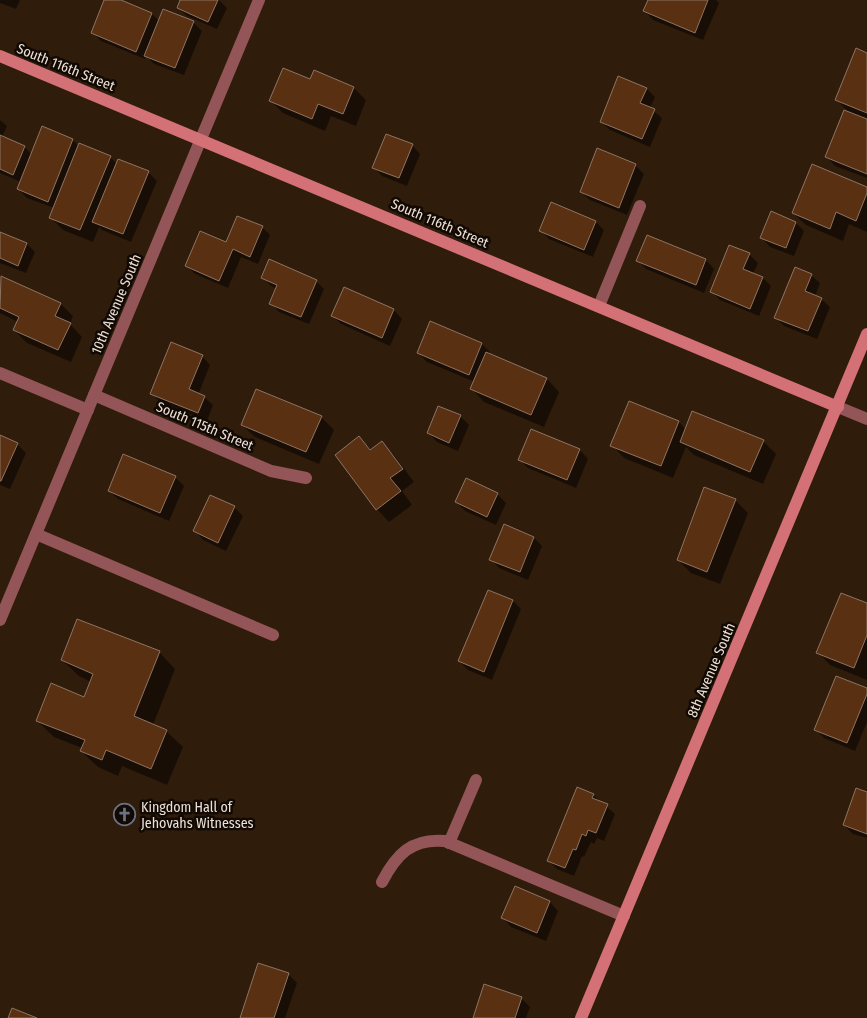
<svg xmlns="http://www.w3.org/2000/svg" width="867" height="1018" font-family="'Fira Sans Condensed',sans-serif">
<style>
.shadow{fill:#0007}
.building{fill:#5a3012;stroke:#8e7463}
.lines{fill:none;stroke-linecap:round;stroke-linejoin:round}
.lane{stroke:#935558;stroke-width:12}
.street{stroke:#935558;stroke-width:12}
.secondary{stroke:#d47177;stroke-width:12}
.labels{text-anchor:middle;stroke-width:5;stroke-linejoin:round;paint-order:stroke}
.street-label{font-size:14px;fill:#eee0d5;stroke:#110903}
.poi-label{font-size:14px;fill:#eee0d5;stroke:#110903;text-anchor:start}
</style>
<rect width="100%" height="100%" fill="#2f1c0b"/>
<g class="shadow">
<polygon points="0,0 20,0 16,9 0,3"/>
<polygon points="106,0 118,0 152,14 159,21 193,22 202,31 184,75 154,64 146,56 145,59 101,41 93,33"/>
<polygon points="182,0 219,0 227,8 217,29 187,16 178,8"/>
<polygon points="649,0 716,0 719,3 703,40 653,20 645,11"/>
<polygon points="867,54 867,178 835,166 827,157 850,114 836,99"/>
<polygon points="311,81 354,88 366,100 356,126 331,116 325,131 283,113 271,101"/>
<polygon points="647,89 655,97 650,108 662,118 650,147 610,130 601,122"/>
<polygon points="0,120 7,126 2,137 25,147 32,155 43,128 73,140 79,147 80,145 110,157 117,164 148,172 157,181 131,242 102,230 99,227 93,242 63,230 50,217 54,208 27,198 18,189 21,182 0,173"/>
<polygon points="412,145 420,154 407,186 382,176 374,168"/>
<polygon points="635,165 644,174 627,215 590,200 581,192"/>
<polygon points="867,189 867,232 849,224 843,241 806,225 793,213"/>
<polygon points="551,204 596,222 604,230 593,257 549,239 541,231"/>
<polygon points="796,223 804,231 794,256 770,247 762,238"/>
<polygon points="262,227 270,235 258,264 241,257 228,288 195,274 187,266 226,243"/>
<polygon points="0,233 27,244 35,252 26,273 0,263"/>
<polygon points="648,237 706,260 714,269 704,293 646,269 638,261"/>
<polygon points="749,254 758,263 753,274 763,278 771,286 759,316 720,300 712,292"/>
<polygon points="811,275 820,283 815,296 821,299 830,307 817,339 784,326 776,318"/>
<polygon points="1,277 61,304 73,316 70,324 82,337 71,362 27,343 14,330 18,322 0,313"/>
<polygon points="263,278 316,281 324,289 309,324 279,312 271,303 277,289 271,286"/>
<polygon points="344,289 394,310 402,319 390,346 341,324 333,316"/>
<polygon points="431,322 482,344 490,352 489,355 547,379 559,392 544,427 484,402 472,389 475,382 427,362 418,353"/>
<polygon points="202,356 210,365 198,395 204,397 213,405 207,421 160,402 152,394"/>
<polygon points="630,402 679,422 686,430 763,441 776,454 763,484 694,455 686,447 673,478 624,458 612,445"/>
<polygon points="460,416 469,425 458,451 437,442 428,433"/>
<polygon points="321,417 334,430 319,464 255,437 242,425"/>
<polygon points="531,431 580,450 588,459 576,488 528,468 520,460"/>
<polygon points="0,437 17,444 26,453 10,489 0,485"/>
<polygon points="359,438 372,450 382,443 394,455 414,482 402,491 412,505 389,522 377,509"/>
<polygon points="175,477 184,486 169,521 118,499 109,491"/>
<polygon points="497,494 506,503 496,525 465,511 456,502"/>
<polygon points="211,496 234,507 243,516 226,551 203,540 195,531"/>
<polygon points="735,500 748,513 720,584 691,573 678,560"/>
<polygon points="505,526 534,538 542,546 528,580 499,568 491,559"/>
<polygon points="513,601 521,609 492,680 468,670 459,661"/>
<polygon points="867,605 867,680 830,665 818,652"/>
<polygon points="159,652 175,669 153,725 166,731 183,747 167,785 122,766 118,776 98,767 81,751 82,748 54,737 37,721 84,699 91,682 79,676 62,660"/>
<polygon points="867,689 867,722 855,751 824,738 815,729"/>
<polygon points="867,793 867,838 853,834 844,825"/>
<polygon points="593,795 615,814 604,841 597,838 594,844 591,842 584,857 582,856 574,876 557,869 548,860"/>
<polygon points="515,888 550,902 558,911 546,941 511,927 503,918"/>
<polygon points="288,974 297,983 285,1018 241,1018"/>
<polygon points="521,998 530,1007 526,1018 474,1018"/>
</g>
<g class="building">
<polygon points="104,0 121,0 152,13 136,52 91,33"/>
<polygon points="180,0 218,0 208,22 177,8"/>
<polygon points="648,0 708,0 695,33 643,11"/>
<polygon points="163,9 194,21 175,68 144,56"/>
<polygon points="856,48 867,53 867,113 835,100"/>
<polygon points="283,68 310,79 314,70 354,87 343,114 318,104 312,119 269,101"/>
<polygon points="618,76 647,88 640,103 655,109 642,139 600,122"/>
<polygon points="844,110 867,119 867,174 825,157"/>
<polygon points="42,126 73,139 48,202 17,189"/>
<polygon points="386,134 413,144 399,178 372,168"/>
<polygon points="0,135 25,146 13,175 0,169"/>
<polygon points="79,143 111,156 80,230 49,218"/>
<polygon points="597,148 636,164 619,208 580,192"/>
<polygon points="118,159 149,171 123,234 92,222"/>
<polygon points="812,164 867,187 867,193 856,221 836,212 830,229 792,213"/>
<polygon points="551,202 596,221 584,250 539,231"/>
<polygon points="771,211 796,222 786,248 760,238"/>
<polygon points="237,216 263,226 250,257 233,249 219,281 185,266 200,231 226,242"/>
<polygon points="0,232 27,243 18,266 0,258"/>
<polygon points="647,235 706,259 696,285 636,261"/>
<polygon points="729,245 750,253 743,269 763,277 750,309 710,292"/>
<polygon points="269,259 317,280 301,317 269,304 277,285 261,278"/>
<polygon points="795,267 812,274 805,291 822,298 808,331 774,318"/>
<polygon points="1,276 61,303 55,316 71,323 58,350 13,330 19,317 0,308"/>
<polygon points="344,287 394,309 382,338 331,316"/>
<polygon points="430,321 482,343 469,375 417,353"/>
<polygon points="171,342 203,355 189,389 205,396 198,413 150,394"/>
<polygon points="486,352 547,378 531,415 470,389"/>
<polygon points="256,389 322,416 306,452 241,425"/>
<polygon points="629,401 679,421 661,466 610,446"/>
<polygon points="438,406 461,415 449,443 427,433"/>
<polygon points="692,411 764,440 750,472 680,442"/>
<polygon points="531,429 580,449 567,480 518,460"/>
<polygon points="0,435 18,443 1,481 0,481"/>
<polygon points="359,436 370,450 382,441 403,469 390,478 401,491 376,510 335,455"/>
<polygon points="123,454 176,476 160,513 108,491"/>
<polygon points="466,478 498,493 487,517 455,502"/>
<polygon points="704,487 736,499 707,572 677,560"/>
<polygon points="210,495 235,506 218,543 193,531"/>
<polygon points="504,524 534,537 520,572 489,560"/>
<polygon points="488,590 513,600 484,672 458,661"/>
<polygon points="841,593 867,603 867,635 854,668 816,653"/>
<polygon points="77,619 160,651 134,716 167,730 151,769 106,750 102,760 80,751 85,740 36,721 51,683 84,697 93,674 61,660"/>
<polygon points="836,676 867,688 867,694 847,743 814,730"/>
<polygon points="577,787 594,794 592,798 608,804 596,833 588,830 586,836 582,834 576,850 573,849 565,868 547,861"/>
<polygon points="856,788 867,792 867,834 843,825"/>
<polygon points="515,886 550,901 537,933 501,918"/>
<polygon points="258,963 289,973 274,1018 240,1018"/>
<polygon points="484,984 522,997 515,1018 473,1018"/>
<polygon points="12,1008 37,1018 8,1018"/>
</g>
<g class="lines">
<g class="lane">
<polyline points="599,306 640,206"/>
<polyline points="94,395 271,471 306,478"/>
<polyline points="36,534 273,635"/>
<polyline points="449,843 476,780"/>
<path d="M382,882C396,855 411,838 445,841L624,916"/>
</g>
<g class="street">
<polyline points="0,373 88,410"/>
<polyline points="838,407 867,419"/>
<polyline points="0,620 259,0"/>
</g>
<g class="secondary">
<polyline points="0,56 838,407"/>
<polyline points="581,1018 867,334"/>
</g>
</g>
<defs>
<symbol id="church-ring" viewBox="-11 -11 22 22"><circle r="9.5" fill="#110903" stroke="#6b7280" stroke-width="1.5"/><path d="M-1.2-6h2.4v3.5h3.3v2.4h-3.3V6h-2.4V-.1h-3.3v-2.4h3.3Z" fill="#6b7280"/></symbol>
</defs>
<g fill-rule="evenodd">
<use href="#church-ring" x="112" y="802" width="25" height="25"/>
</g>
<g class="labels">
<g class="street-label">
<text transform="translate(66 67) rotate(22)" y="5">South 116th Street</text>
<text transform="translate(440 223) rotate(23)" y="5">South 116th Street</text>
<text transform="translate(116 304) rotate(-67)" y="5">10th Avenue South</text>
<text transform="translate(205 426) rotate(23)" y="5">South 115th Street</text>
<text transform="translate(711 670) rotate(-67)" y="5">8th Avenue South</text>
</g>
<g class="poi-label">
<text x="141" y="812">Kingdom Hall of<tspan x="141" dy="16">Jehovahs Witnesses</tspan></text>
</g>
</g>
</svg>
